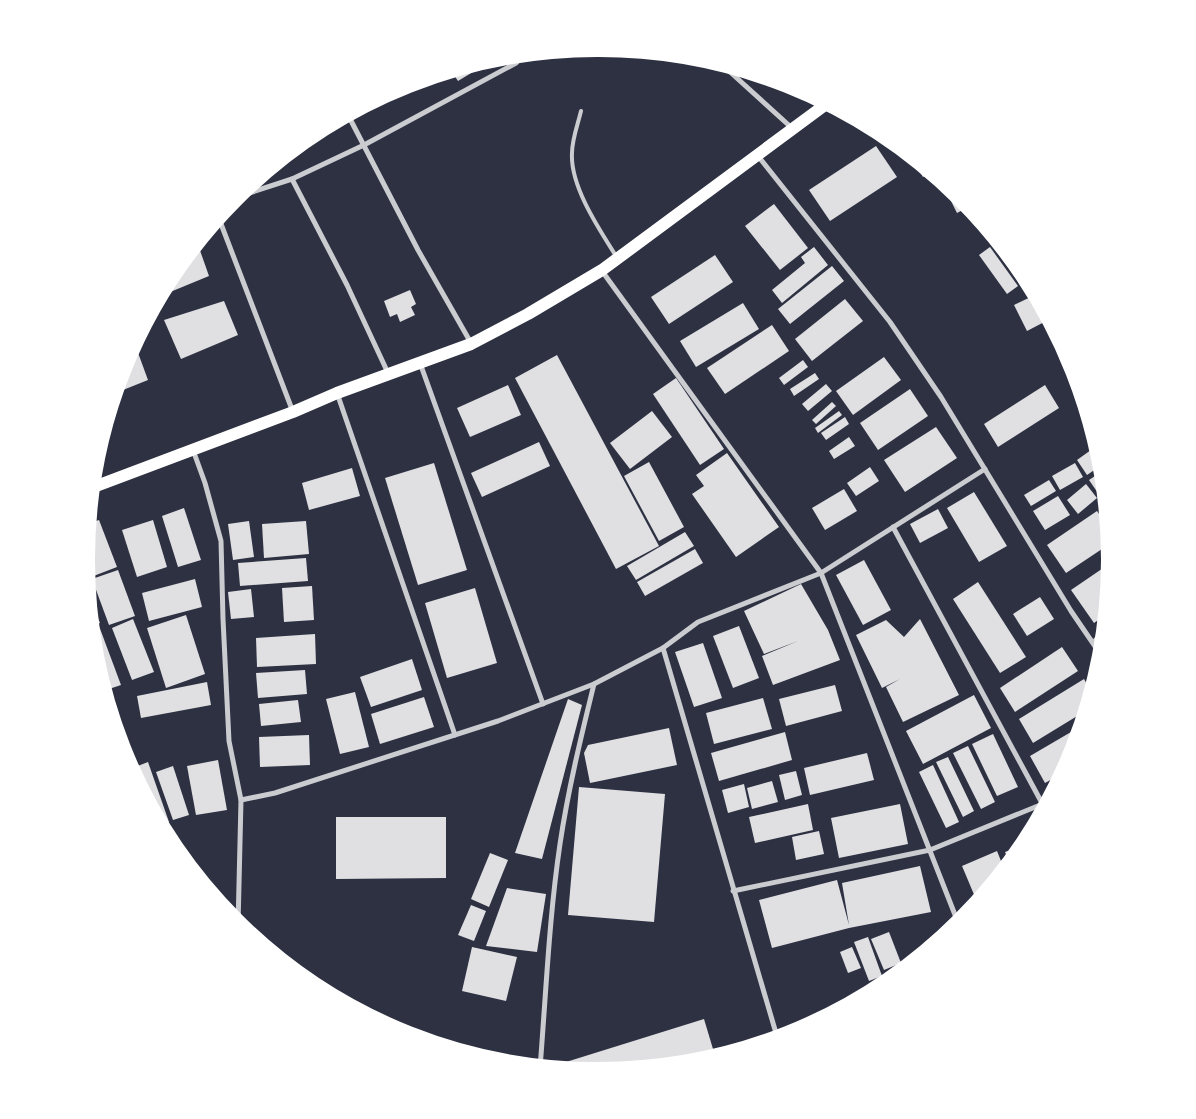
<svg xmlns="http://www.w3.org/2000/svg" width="1196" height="1119" font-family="Inter,sans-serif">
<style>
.building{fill:#e0e0e3}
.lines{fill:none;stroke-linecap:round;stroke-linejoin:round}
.service{stroke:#caccd0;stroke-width:4}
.minor{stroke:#caccd0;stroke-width:5}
.primary{stroke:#fff;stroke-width:12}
.rim{fill:none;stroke:#fff;stroke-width:6}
</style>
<rect width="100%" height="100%" fill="#2d3142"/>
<g class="building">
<polygon points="498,55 501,55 458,81 450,69"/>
<polygon points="876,146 897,177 830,221 809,190"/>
<polygon points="908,152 932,172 923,177"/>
<polygon points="939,177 962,196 970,206 957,213"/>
<polygon points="774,204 808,248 780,270 745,226"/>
<polygon points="999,241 1026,274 1028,278 1022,282 996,244"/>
<polygon points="197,242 209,276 158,297 170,273"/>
<polygon points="814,247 828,265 782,303 772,290 805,263 801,257"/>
<polygon points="990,247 1018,286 1007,294 979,255"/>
<polygon points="715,255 733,282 669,324 651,297"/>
<polygon points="832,266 844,281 790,324 778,309"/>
<polygon points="410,290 416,304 411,307 415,315 400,322 397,314 390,317 384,301"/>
<polygon points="1037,294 1050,319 1027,331 1014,305"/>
<polygon points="845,299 863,321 812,361 795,339"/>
<polygon points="224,301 238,335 181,359 164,320"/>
<polygon points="743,303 759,329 696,367 680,341"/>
<polygon points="772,325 789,351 725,394 707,368"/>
<polygon points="137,350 148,380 113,394 123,362 127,354"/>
<polygon points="557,355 659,546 616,569 515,378"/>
<polygon points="884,357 901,380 853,415 836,391"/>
<polygon points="803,360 808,367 784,385 779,378"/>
<polygon points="815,373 819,379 794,396 790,389"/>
<polygon points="676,378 724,449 700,465 653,394"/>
<polygon points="826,384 832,391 808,411 802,404"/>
<polygon points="508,385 521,415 470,437 457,408"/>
<polygon points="1045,385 1059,408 998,447 984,424"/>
<polygon points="910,389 928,416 878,450 860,423"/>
<polygon points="832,402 836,406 816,424 812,420"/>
<polygon points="652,411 672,437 630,469 610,443"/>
<polygon points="839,411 842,415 818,433 815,428"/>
<polygon points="845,417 849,424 826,440 821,433"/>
<polygon points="936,427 957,458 905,492 884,460"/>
<polygon points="849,437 855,446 834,459 829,451"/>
<polygon points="539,442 550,466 482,497 471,473"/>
<polygon points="1098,445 1103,464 1087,475 1077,460"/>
<polygon points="727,453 779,527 736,557 692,494 704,486 696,475"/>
<polygon points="649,462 684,527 659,541 624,476"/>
<polygon points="434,463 467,570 418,585 385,478"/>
<polygon points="1075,463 1083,477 1060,490 1052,476"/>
<polygon points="870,467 879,481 856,496 847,483"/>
<polygon points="352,468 360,496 309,510 302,483"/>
<polygon points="1104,470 1106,492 1100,496 1089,480"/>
<polygon points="1049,480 1056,491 1031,506 1024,495"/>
<polygon points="1086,484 1097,498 1078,514 1067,500"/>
<polygon points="844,489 857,511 825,530 812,508"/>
<polygon points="974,492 1007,546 979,562 947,508"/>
<polygon points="1058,496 1070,515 1045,530 1033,511"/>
<polygon points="184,508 201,560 178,567 162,516"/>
<polygon points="938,509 948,528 920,543 910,524"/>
<polygon points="1097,511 1110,530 1111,543 1066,573 1047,545"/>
<polygon points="99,520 117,567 91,577 84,558 87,524"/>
<polygon points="153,520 167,567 137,577 122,530"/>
<polygon points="249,521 254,557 233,560 228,524"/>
<polygon points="306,521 309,554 264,558 262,524"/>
<polygon points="685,532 694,546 636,580 627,566"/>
<polygon points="695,549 703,563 645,596 637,582"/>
<polygon points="306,558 308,581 240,586 238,563"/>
<polygon points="864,560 891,610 863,625 836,575"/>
<polygon points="1112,562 1107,614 1094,623 1071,590"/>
<polygon points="118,570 135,616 109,625 92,579"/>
<polygon points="195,579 202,607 149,621 142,593"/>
<polygon points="978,582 1026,657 1000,673 953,599"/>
<polygon points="801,584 828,630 840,660 773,685 762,656 798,641 764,654 744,611"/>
<polygon points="312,586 314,620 284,622 282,588"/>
<polygon points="475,588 497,663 447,678 425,603"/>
<polygon points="251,589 254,617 231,619 228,592"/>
<polygon points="87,591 100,623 90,627"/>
<polygon points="1040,597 1054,619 1027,636 1013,614"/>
<polygon points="186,615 205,674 166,688 147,628"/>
<polygon points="133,619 154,672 132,680 112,628"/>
<polygon points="920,619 959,695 903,722 886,687 900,679 882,688 856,635 886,620 904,637"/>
<polygon points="99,626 121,685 103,691 93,660 90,629"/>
<polygon points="739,626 759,678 733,688 713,636"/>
<polygon points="315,634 316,664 257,667 256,638"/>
<polygon points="703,643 722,698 694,707 675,652"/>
<polygon points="1062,647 1078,671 1015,712 1000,688"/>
<polygon points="412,659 422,690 371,707 360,677"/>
<polygon points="305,670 307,694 258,698 256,673"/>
<polygon points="1084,679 1092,693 1087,710 1033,743 1019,719"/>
<polygon points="207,682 211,705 141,718 137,696"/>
<polygon points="835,685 842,711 786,726 779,699"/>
<polygon points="355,692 369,747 340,754 326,699"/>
<polygon points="974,695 991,728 923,764 906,731"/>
<polygon points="424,697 434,727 380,744 371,714"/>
<polygon points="763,698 772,729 714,744 706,713"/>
<polygon points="568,699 582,705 542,859 515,853"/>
<polygon points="298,700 301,722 261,726 259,704"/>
<polygon points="1083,725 1073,757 1065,772 1045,783 1030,756"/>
<polygon points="669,728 677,765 590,783 584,753 588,745"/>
<polygon points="785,732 792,760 719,781 711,753"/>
<polygon points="993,734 1018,787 997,796 972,744"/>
<polygon points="309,735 310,765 260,767 259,737"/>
<polygon points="968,746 995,802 981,809 953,753"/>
<polygon points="867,753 874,780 810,795 804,768"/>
<polygon points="948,757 974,811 963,817 936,762"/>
<polygon points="218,760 227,810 196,815 187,766"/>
<polygon points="148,762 169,822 160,825 130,769"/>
<polygon points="933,765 959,822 946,828 919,772"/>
<polygon points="173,766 189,815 173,820 156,772"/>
<polygon points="796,771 802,795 785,800 779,775"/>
<polygon points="772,781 778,802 752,809 747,788"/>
<polygon points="744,784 749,807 728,813 722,790"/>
<polygon points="579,787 665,794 654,922 568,915"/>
<polygon points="808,804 813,830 755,843 749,817"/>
<polygon points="900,804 908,844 839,858 831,818"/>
<polygon points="336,817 446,817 446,878 336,879"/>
<polygon points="819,831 824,854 796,860 792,837"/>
<polygon points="1027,843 1026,846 1010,864 1005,852"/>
<polygon points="997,851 1005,871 978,904 962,866"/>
<polygon points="490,853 508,860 489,907 471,899"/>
<polygon points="920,866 931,912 849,928 772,948 759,900 837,880 849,925 842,883"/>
<polygon points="507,888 546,894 537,952 486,946"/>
<polygon points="471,905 486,911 474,941 458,935"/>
<polygon points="889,932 901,963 884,970 871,939"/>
<polygon points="868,937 882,976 869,981 854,942"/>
<polygon points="472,947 517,957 506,1001 462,991"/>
<polygon points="852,947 861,968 848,973 840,952"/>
<polygon points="704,1019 716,1059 698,1064 598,1074 569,1071 566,1062"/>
</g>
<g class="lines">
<path class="service" d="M581,111C578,124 572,139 572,153C570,186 599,229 616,256"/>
<g class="minor">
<polyline points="718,61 793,129"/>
<polyline points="347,113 418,250 471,343"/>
<polyline points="758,156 890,322 941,397 1071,611 1103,658"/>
<polyline points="292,179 347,285 388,373"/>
<polyline points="231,199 292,179 364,145 516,63 526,52"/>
<polyline points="218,216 293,412"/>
<polyline points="602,271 821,573 959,925"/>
<polyline points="420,363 543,704"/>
<polyline points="337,393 455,735"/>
<polyline points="193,450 205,483 221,541 223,619 229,741 241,800 238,926"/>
<polyline points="893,527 1043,805"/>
<polyline points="1093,643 1105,630"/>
<polyline points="663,648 778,1040"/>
<polyline points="241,800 275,793 498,721 594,684 663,648 698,622 821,573 985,469"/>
<polyline points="733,891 930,850 1050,801"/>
<polyline points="776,1037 855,1003"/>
<path d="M540,1068C546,994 549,918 560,844C568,790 581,737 594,684"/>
</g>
<polyline class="primary" points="91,488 293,412 337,393 471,344 528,314 602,270 829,102"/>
</g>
<path d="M0 0H1196V1119H0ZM597 54H599A505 505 0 0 1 1104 559V560A505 505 0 0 1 599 1065H597A505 505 0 0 1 92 560V559A505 505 0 0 1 597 54Z" fill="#fff" fill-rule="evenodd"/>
<path class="rim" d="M597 54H599A505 505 0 0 1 1104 559V560A505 505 0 0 1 599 1065H597A505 505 0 0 1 92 560V559A505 505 0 0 1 597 54Z"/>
</svg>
